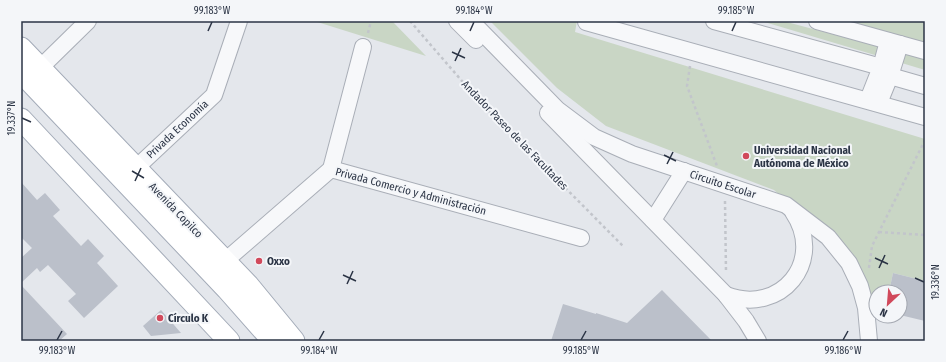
<svg xmlns="http://www.w3.org/2000/svg" width="946" height="362" font-family="'Fira Sans Condensed',sans-serif">
<style>
.green{fill:#c9d6c5}
.building{fill:#bbc0ca}
.lines{fill:none;stroke-linecap:round;stroke-linejoin:round}
.minor-casing{stroke:#a9aeb7;stroke-width:18}
.major-casing{stroke:#a3abb8;stroke-width:23}
.path{stroke:#c2c5cb;stroke-width:2.5;stroke-dasharray:3 3;stroke-linecap:butt}
.minor{stroke:#f7f8fa;stroke-width:16}
.major{stroke:#fff;stroke-width:21}
.ticks{fill:none;stroke:#2b3445;stroke-width:1.5}
.poi-dot{fill:#d1495b;stroke:#f4f6f9;stroke-width:1.5}
.labels{text-anchor:middle;stroke-width:4;stroke-linejoin:round;paint-order:stroke}
.street-label{font-size:11px;fill:#2b3445;stroke:#f4f6f9}
.poi-label{font-size:11px;font-weight:bold;fill:#2b3445;stroke:#f4f6f9;text-anchor:start}
.neatline{fill:none;stroke:#2b3445;stroke-width:1.5}
.ticks-label{font-size:10px;text-anchor:middle;fill:#2b3445}
</style>
<rect width="100%" height="100%" fill="#e4e7ec"/>
<g class="green">
<polygon points="314,21 392,21 426,56"/>
<polygon points="490,21 577,21 575,32 925,139 925,281 893,273 889,292 876,292 876,307 863,299 817,228 774,190 606,126 557,88"/>
<polygon points="761,21 783,21 925,59 925,70"/>
<polygon points="848,21 925,21 925,47 848,23"/>
</g>
<g class="building">
<polygon points="21,182 37,200 45,193 60,210 53,216 81,246 88,239 104,256 97,263 118,286 84,318 68,301 76,294 48,265 40,272 37,268 21,283 21,258 32,248 21,237"/>
<polygon points="893,273 925,281 925,321 900,315 900,292 889,292"/>
<polygon points="21,285 67,334 59,341 21,341"/>
<polygon points="662,290 712,341 551,341 563,304 596,314 596,313 627,323"/>
<polygon points="161,310 181,333 151,336 143,326"/>
</g>
<g class="lines">
<defs>
<g id="minor">
<polyline points="457,21 476,40"/>
<polyline points="471,21 558,110 594,137 632,154 786,205 828,237 849,263 860,286 866,308 869,341"/>
<polyline points="587,21 586,22 925,117"/>
<polyline points="714,21 881,67 890,76 925,86"/>
<polyline points="817,21 925,51"/>
<polyline points="40,68 88,21"/>
<polyline points="868,100 881,67 888,41"/>
<polyline points="879,103 890,76 900,44"/>
<polyline points="548,113 726,295 746,321 758,341"/>
<polyline points="136,168 214,95 239,21"/>
<polyline points="331,169 581,238"/>
<polyline points="331,169 363,47"/>
<polyline points="653,220 684,171"/>
<polyline points="225,261 331,169"/>
<path d="M726,295C781,316 826,261 793,212"/>
</g>
<g id="major">
<polyline points="21,48 248,285 294,341"/>
<polyline points="21,72 227,289 273,341"/>
<polyline points="21,119 229,341"/>
</g>
</defs>
<use href="#minor" class="minor-casing"/>
<use href="#major" class="major-casing"/>
<g class="path">
<polyline points="410,21 481,103 623,246"/>
<polyline points="368,33 371,21"/>
<polyline points="690,66 687,86 717,166"/>
<polyline points="725,201 726,272"/>
<polyline points="879,232 925,235"/>
<polyline points="869,268 872,246 925,140"/>
</g>
<use href="#minor" class="minor"/>
<use href="#major" class="major"/>
</g>
<path class="ticks" d="M208,31L212,22M470,31L474,22M732,31L736,22M452,52L465,58M455,61L461,48M22,118L31,122M664,155L676,161M667,164L673,152M132,171L144,178M135,181L141,168M875,258L888,264M879,268L885,255M343,275L356,281M915,278L924,282M347,284L353,271M57,340L62,331M319,340L324,331M581,340L586,331M843,340L848,331"/>
<g class="poi-dot">
<circle cx="746" cy="156" r="4"/>
<circle cx="259" cy="261" r="4"/>
<circle cx="160" cy="318" r="4"/>
</g>
<g class="labels">
<g class="street-label">
<text transform="translate(177 129) rotate(-43)" y="4">Privada Economía</text>
<text transform="translate(515 135) rotate(46)" y="4">Andador Paseo de las Facultades</text>
<text transform="translate(723 184) rotate(18)" y="4">Circuito Escolar</text>
<text transform="translate(411 191) rotate(15)" y="4">Privada Comercio y Administración</text>
<text transform="translate(176 210) rotate(46)" y="4">Avenida Copilco</text>
</g>
<g class="poi-label">
<text x="754" y="154">Universidad Nacional<tspan x="754" dy="13">Autónoma de México</tspan></text>
<text x="267" y="265">Oxxo</text>
<text x="168" y="322">Círculo K</text>
</g>
</g>
<rect width="946" height="362" fill="none" stroke="#f4f6f9" stroke-width="44"/>
<g transform="translate(888 304) rotate(206)"><circle r="19" fill="#f4f6f9" stroke="#a4a8b1"/>
<path d="M0-3L7 15L0 10L-7 15Z" fill="#d1495b"/>
<text y="-6" font-size="11" font-weight="bold" text-anchor="middle" fill="#2b3445">N</text>
</g>
<rect x="22" y="22" width="902" height="318" class="neatline"/>
<g class="ticks-label">
<text x="212" y="14">99.183°W</text>
<text x="474" y="14">99.184°W</text>
<text x="736" y="14">99.185°W</text>
<text transform="translate(11 118) rotate(-90)" y="4">19.337°N</text>
<text transform="translate(935 282) rotate(-90)" y="4">19.336°N</text>
<text x="57" y="354">99.183°W</text>
<text x="319" y="354">99.184°W</text>
<text x="581" y="354">99.185°W</text>
<text x="843" y="354">99.186°W</text>
</g>
</svg>
